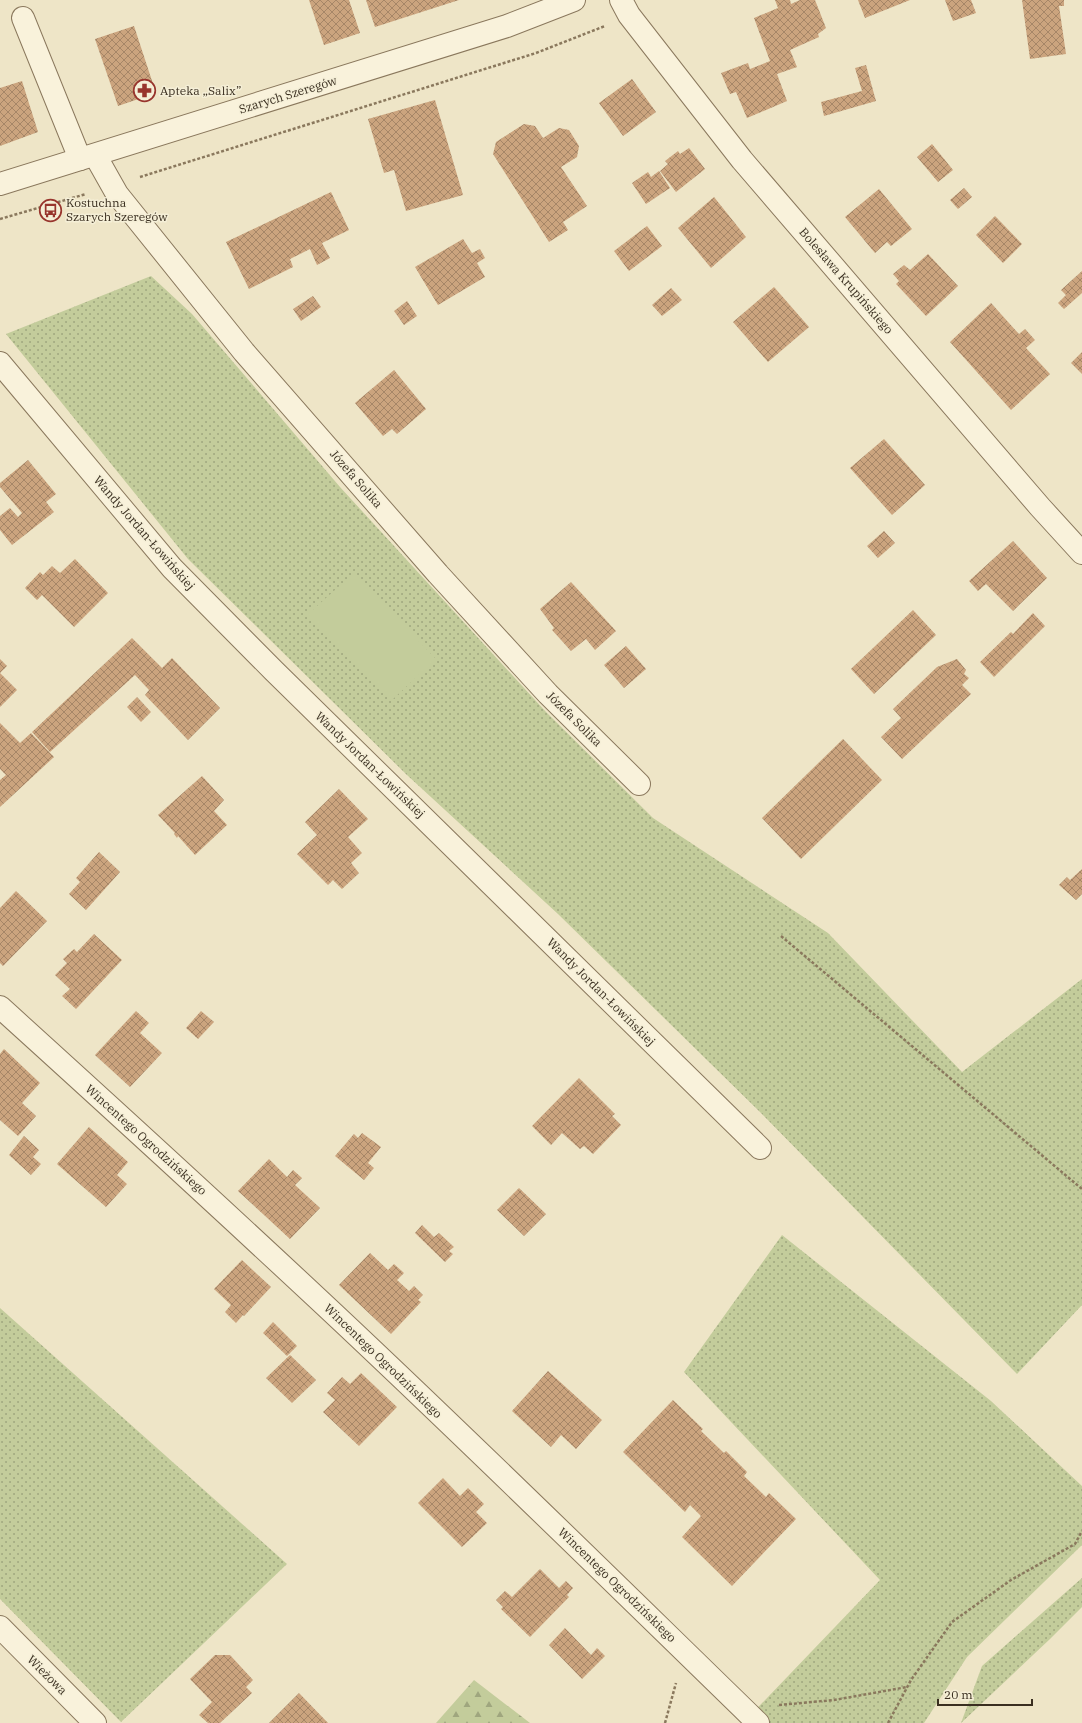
<svg xmlns="http://www.w3.org/2000/svg" width="1082" height="1723" font-family="'IBM Plex Serif',serif">
<style>
.grass{fill:url(#grass-dots)}
.forest{fill:url(#forest-firs)}
.park{fill:#c3cc9b}
.building{fill:url(#building-cross-hatch)}
.lines{fill:none;stroke-linecap:round;stroke-linejoin:round}
.minor-casing{stroke:#8a785d;stroke-width:24}
.path{stroke:#8a785d;stroke-width:2.5;stroke-dasharray:3 2;stroke-linecap:butt}
.minor{stroke:#f9f2db;stroke-width:22}
.labels{text-anchor:middle;stroke-width:3;stroke-linejoin:round;paint-order:stroke}
.poi-label{font-size:12px;fill:#3a2f20;stroke:#f5efd7;text-anchor:start}
.street-label{font-size:12px;fill:#3a2f20;stroke:#f5efd7}
</style>
<defs>
<pattern id="grass-dots" width="8" height="8" patternUnits="userSpaceOnUse"><rect width="8" height="8" fill="#c3cc9b"/><path d="M2 2h.1M6 6h.1" fill="none" stroke="#9fa67e" stroke-width="1.8" stroke-linecap="round"/></pattern>
<pattern id="forest-firs" width="22" height="20" patternUnits="userSpaceOnUse"><rect width="22" height="20" fill="#c3cc9b"/><path d="M5 1l3.5 6h-7zM16 11l3.5 6h-7z" fill="#9fa67e"/></pattern>
<pattern id="building-cross-hatch" width="8" height="8" patternUnits="userSpaceOnUse"><rect width="8" height="8" fill="#cba47e"/><path d="M0 0l8 8M0 8l8-8" fill="none" stroke="#a68667"/></pattern>
</defs>
<rect width="100%" height="100%" fill="#eee5c7"/>
<g class="grass">
<polygon points="151,276 192,314 340,487 546,712 653,818 828,933 962,1072 1082,979 1082,1305 1017,1374 760,1112 558,914 407,775 188,559 6,334"/>
<polygon points="782,1235 991,1401 1082,1486 1082,1545 967,1657 924,1723 743,1723 880,1580 684,1372"/>
<polygon points="0,1308 287,1564 121,1722 0,1599"/>
<polygon points="1082,1578 1082,1607 1050,1639 961,1723 982,1666"/>
</g>
<polygon class="forest" points="474,1680 530,1723 436,1723"/>
<polygon class="park" points="354,573 436,659 392,700 308,614"/>
<g class="building">
<polygon points="309,0 349,0 360,33 324,45"/>
<polygon points="366,0 459,0 375,27"/>
<polygon points="775,0 790,0 791,4 800,0 815,0 826,28 818,34 819,37 790,50 797,67 777,74 787,101 747,118 736,92 730,94 721,73 748,63 750,69 770,61 754,18 778,8"/>
<polygon points="858,0 910,0 865,18"/>
<polygon points="945,0 971,0 976,13 953,21"/>
<polygon points="1022,0 1064,0 1064,6 1059,6 1066,54 1030,59"/>
<polygon points="134,26 156,93 118,106 95,39"/>
<polygon points="866,65 876,101 824,116 821,102 862,91 855,68"/>
<polygon points="632,79 656,112 623,136 599,103"/>
<polygon points="22,81 38,132 0,146 0,88"/>
<polygon points="435,100 463,195 406,211 394,170 384,173 368,119"/>
<polygon points="524,124 535,126 543,138 559,128 569,130 579,146 577,157 561,167 587,206 563,222 568,230 549,242 493,154 496,142"/>
<polygon points="932,144 953,170 938,182 917,157"/>
<polygon points="689,148 705,169 676,192 660,171 668,164 665,161 678,151 680,154"/>
<polygon points="659,171 670,188 646,204 632,183 648,172 651,177"/>
<polygon points="964,188 972,197 958,209 950,200"/>
<polygon points="879,189 912,229 891,246 887,242 875,253 845,217"/>
<polygon points="331,192 349,230 322,243 330,258 317,265 310,249 290,259 293,267 249,289 226,242"/>
<polygon points="714,197 746,237 711,268 678,228"/>
<polygon points="995,216 1022,244 1003,263 976,235"/>
<polygon points="647,226 662,246 629,271 614,251"/>
<polygon points="463,239 472,253 480,249 485,258 477,263 485,277 438,305 415,267"/>
<polygon points="928,254 958,286 926,316 896,284 899,281 893,274 904,265 910,270"/>
<polygon points="1082,271 1082,293 1064,309 1058,303 1066,295 1061,290"/>
<polygon points="774,287 809,327 768,362 733,322"/>
<polygon points="671,288 682,300 662,316 652,305"/>
<polygon points="313,296 321,307 301,321 293,309"/>
<polygon points="407,301 417,316 404,325 394,311"/>
<polygon points="991,303 1019,334 1025,329 1035,340 1026,348 1050,374 1011,410 950,342"/>
<polygon points="1082,352 1082,374 1071,363"/>
<polygon points="394,370 426,409 397,434 392,429 383,436 355,403"/>
<polygon points="884,439 925,485 892,515 850,468"/>
<polygon points="28,460 56,494 46,502 54,512 12,545 0,530 0,516 10,508 18,517 22,513 0,487 0,483"/>
<polygon points="884,531 895,543 878,558 867,546"/>
<polygon points="1013,541 1047,578 1013,611 986,584 978,591 969,581"/>
<polygon points="75,559 108,593 74,627 42,595 37,600 25,588 40,572 43,575 52,566 60,573"/>
<polygon points="571,582 616,631 595,650 586,639 571,651 552,630 554,628 540,609"/>
<polygon points="913,610 936,635 874,694 851,669"/>
<polygon points="1033,613 1045,626 994,677 980,662 1011,632 1013,634"/>
<polygon points="132,638 162,668 172,658 220,708 188,740 145,695 149,690 135,675 50,752 32,732"/>
<polygon points="626,646 646,669 624,688 604,665"/>
<polygon points="0,659 7,666 0,673"/>
<polygon points="957,659 966,670 964,674 969,678 962,685 971,694 902,759 881,737 901,718 893,709 937,667"/>
<polygon points="0,673 17,690 0,707"/>
<polygon points="137,697 151,712 141,722 127,707"/>
<polygon points="0,723 20,743 31,733 54,757 0,807 0,780 6,775 0,769"/>
<polygon points="843,739 882,780 801,859 762,818"/>
<polygon points="202,776 224,800 214,811 227,825 195,855 178,836 177,838 174,834 175,833 158,815"/>
<polygon points="339,789 368,819 348,837 362,853 351,863 359,873 342,889 333,880 328,885 297,854 317,835 305,822"/>
<polygon points="99,852 120,872 86,910 69,894 80,882 76,878"/>
<polygon points="1082,869 1082,894 1076,900 1059,885 1067,877 1070,880"/>
<polygon points="16,891 47,921 3,966 0,963 0,908"/>
<polygon points="94,934 122,960 76,1009 62,996 70,989 55,975 67,963 63,959 74,949 77,952"/>
<polygon points="136,1011 149,1023 140,1033 162,1053 130,1087 95,1055"/>
<polygon points="201,1011 214,1022 198,1039 186,1028"/>
<polygon points="4,1049 40,1083 22,1103 36,1116 18,1136 0,1120 0,1054"/>
<polygon points="579,1078 615,1114 612,1116 621,1125 593,1154 584,1146 580,1149 562,1133 551,1145 532,1126"/>
<polygon points="89,1127 128,1162 117,1175 127,1184 106,1207 57,1164"/>
<polygon points="362,1133 381,1147 368,1163 374,1168 364,1180 335,1156 354,1134 358,1138"/>
<polygon points="24,1136 39,1150 33,1157 41,1164 31,1175 9,1155"/>
<polygon points="269,1159 287,1177 293,1170 302,1178 295,1185 320,1208 290,1239 238,1191"/>
<polygon points="519,1188 546,1214 524,1236 497,1210"/>
<polygon points="422,1225 434,1237 439,1233 454,1247 449,1251 453,1254 445,1262 415,1233"/>
<polygon points="370,1253 388,1270 394,1264 404,1273 397,1280 409,1291 414,1286 423,1295 418,1300 421,1302 391,1334 339,1285"/>
<polygon points="242,1260 271,1287 244,1316 243,1315 236,1323 225,1312 231,1305 214,1289"/>
<polygon points="273,1322 297,1346 287,1356 263,1333"/>
<polygon points="290,1355 316,1380 292,1403 266,1378"/>
<polygon points="548,1371 602,1420 576,1449 561,1435 551,1447 512,1411"/>
<polygon points="361,1373 397,1407 359,1446 323,1412 335,1400 327,1393 342,1377 350,1384"/>
<polygon points="673,1400 703,1429 701,1431 724,1453 726,1451 747,1472 744,1476 766,1497 769,1493 796,1519 732,1586 682,1537 701,1516 690,1505 685,1512 623,1452"/>
<polygon points="443,1478 460,1496 468,1488 484,1504 476,1512 487,1523 462,1547 418,1503"/>
<polygon points="540,1569 559,1588 566,1581 573,1588 567,1595 569,1597 530,1637 501,1609 503,1607 496,1600 505,1591 512,1597"/>
<polygon points="565,1628 591,1655 597,1648 605,1656 582,1679 549,1645"/>
<polygon points="215,1655 230,1655 253,1680 246,1687 252,1693 220,1723 208,1723 199,1715 212,1702 190,1679"/>
<polygon points="299,1693 328,1723 269,1723"/>
</g>
<g class="lines">
<defs>
<g id="minor">
<polyline points="621,0 629,15 742,160 1040,507 1082,553"/>
<polyline points="23,18 80,159"/>
<polyline points="95,155 117,194 244,352 438,574 548,694 639,784"/>
<polyline points="0,184 507,26 574,0"/>
<polyline points="0,363 172,568 274,671 760,1148"/>
<path d="M0,1007C106,1103 212,1200 317,1298C466,1437 612,1581 758,1723"/>
<polyline points="0,1627 95,1723"/>
</g>
</defs>
<use href="#minor" class="minor-casing"/>
<g class="path">
<polyline points="140,177 536,53 605,26"/>
<polyline points="0,219 86,194"/>
<polyline points="781,936 1082,1189"/>
<polyline points="779,1705 834,1700 907,1687"/>
<polyline points="665,1723 676,1683"/>
<polyline points="888,1723 911,1680 952,1622 1011,1580 1075,1544 1082,1531"/>
</g>
<use href="#minor" class="minor"/>
</g>
<defs>
<symbol id="pharmacy-ring" viewBox="-11 -11 22 22"><circle r="9.5" fill="#f5efd7" stroke="#98352d" stroke-width="1.5"/><path d="M-2-6h4v4h4v4h-4v4h-4v-4h-4v-4h4Z" fill="#98352d"/></symbol>
<symbol id="bus-ring" viewBox="-11 -11 22 22"><circle r="9.5" fill="#f5efd7" stroke="#98352d" stroke-width="1.5"/><path d="M-5-6H5V4H4V6H2V4H-2V6H-4V4H-5ZM-3.5-4V0h7V-4ZM-3.5 1.2v1.5H-2V1.2ZM2 1.2v1.5H3.5V1.2Z" fill="#98352d"/></symbol>
</defs>
<g fill-rule="evenodd">
<use href="#pharmacy-ring" x="132" y="78" width="25" height="25"/>
<use href="#bus-ring" x="38" y="198" width="25" height="25"/>
</g>
<g class="labels">
<g class="poi-label">
<text x="160" y="95">Apteka „Salix”</text>
<text x="66" y="207">Kostuchna<tspan x="66" dy="14">Szarych Szeregów</tspan></text>
</g>
<g class="street-label">
<text transform="translate(288 95) rotate(-17)" y="4">Szarych Szeregów</text>
<text transform="translate(846 281) rotate(49)" y="4">Bolesława Krupińskiego</text>
<text transform="translate(356 479) rotate(49)" y="4">Józefa Solika</text>
<text transform="translate(144 533) rotate(49)" y="4">Wandy Jordan-Łowińskiej</text>
<text transform="translate(574 719) rotate(45)" y="4">Józefa Solika</text>
<text transform="translate(370 765) rotate(44)" y="4">Wandy Jordan-Łowińskiej</text>
<text transform="translate(601 992) rotate(45)" y="4">Wandy Jordan-Łowińskiej</text>
<text transform="translate(146 1140) rotate(42)" y="4">Wincentego Ogrodzińskiego</text>
<text transform="translate(383 1361) rotate(44)" y="4">Wincentego Ogrodzińskiego</text>
<text transform="translate(617 1585) rotate(44)" y="4">Wincentego Ogrodzińskiego</text>
<text transform="translate(47 1675) rotate(45)" y="4">Wieżowa</text>
</g>
</g>
<path d="M938 1699v6h94v-6" fill="none" stroke="#3a2f20" stroke-width="2"/>
<text x="944" y="1699" font-size="12" fill="#3a2f20" stroke="#f5efd7" stroke-width="3" paint-order="stroke">20 m</text>
</svg>
